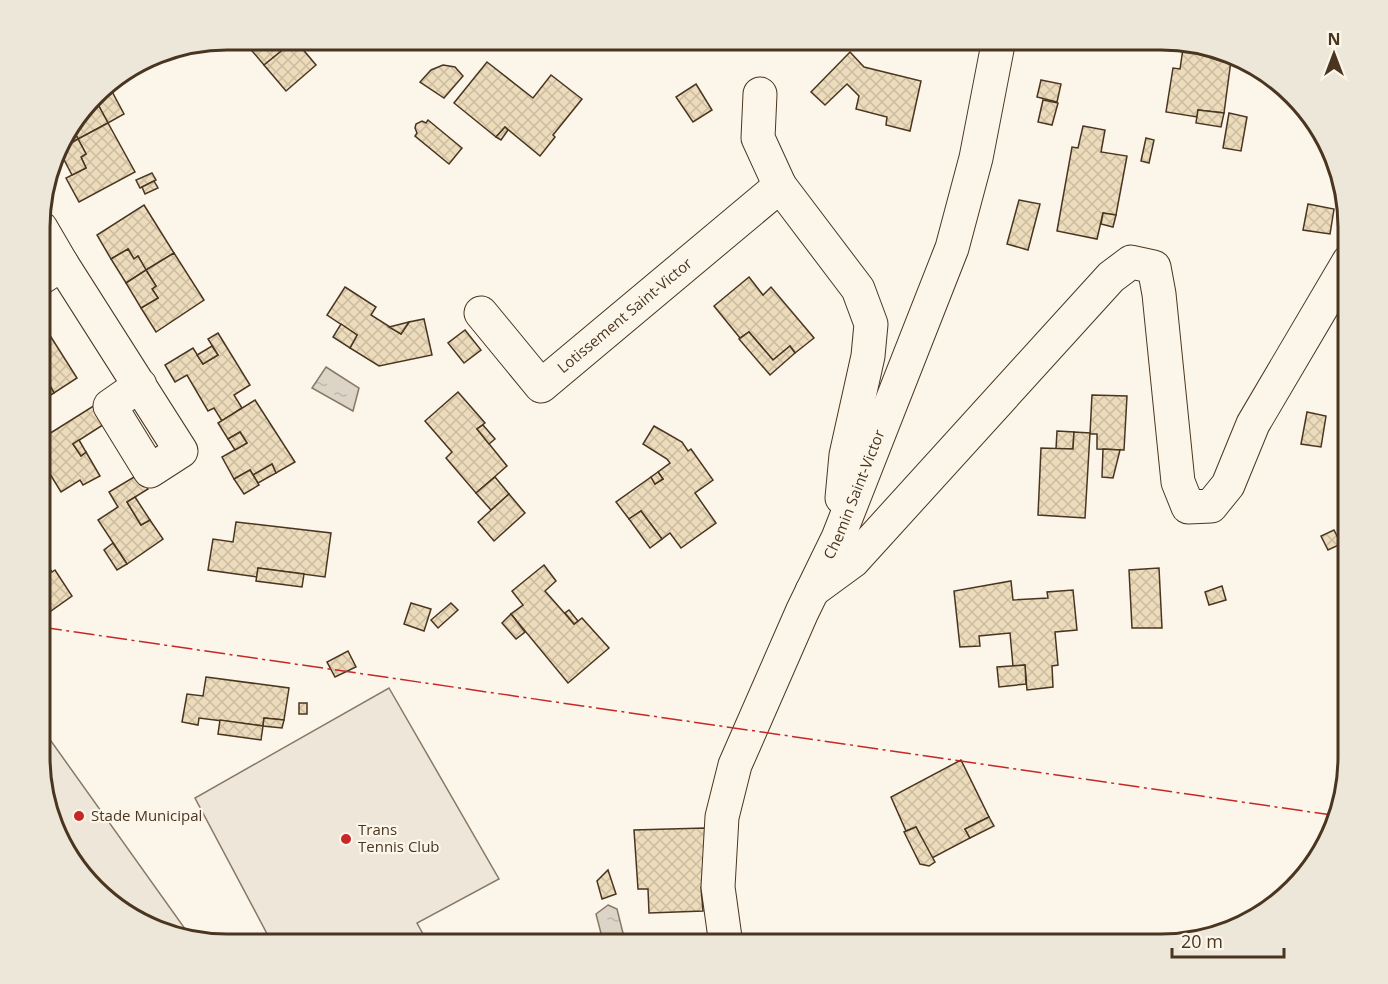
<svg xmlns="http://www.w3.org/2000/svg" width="1388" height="984" font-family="'Open Sans',sans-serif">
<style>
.pitch{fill:#ede6d9;stroke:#887966;stroke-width:1.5}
.water{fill:url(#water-ripples);stroke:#887966;stroke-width:1.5}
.building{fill:url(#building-cross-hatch);stroke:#4a3520;stroke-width:1.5}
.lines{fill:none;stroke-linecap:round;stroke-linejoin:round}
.street-casing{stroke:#4a3520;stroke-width:35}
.street{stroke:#fbf6e9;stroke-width:33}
.power{stroke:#c62828;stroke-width:1.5;stroke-dasharray:21 4.5 3 4.5;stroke-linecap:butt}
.poi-dot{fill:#c62828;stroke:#fbf6e9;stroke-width:2}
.labels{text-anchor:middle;stroke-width:4.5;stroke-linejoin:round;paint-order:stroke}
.street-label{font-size:15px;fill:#4a3520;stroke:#fbf6e9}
.poi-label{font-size:15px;fill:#4a3520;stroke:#fbf6e9;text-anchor:start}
.rim{fill:none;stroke:#4a3520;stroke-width:3}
</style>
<defs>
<pattern id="water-ripples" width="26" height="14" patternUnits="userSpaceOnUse" patternTransform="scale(1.5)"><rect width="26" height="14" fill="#dcd4c6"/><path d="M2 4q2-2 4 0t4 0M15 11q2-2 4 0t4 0" fill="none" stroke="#beb7aa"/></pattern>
<pattern id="building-cross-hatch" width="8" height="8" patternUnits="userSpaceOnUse" patternTransform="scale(1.5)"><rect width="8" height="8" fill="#ecdcbc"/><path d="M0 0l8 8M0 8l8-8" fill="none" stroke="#ccbda1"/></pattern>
</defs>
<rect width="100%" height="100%" fill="#fbf6e9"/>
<g class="pitch">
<polygon points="389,688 499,879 417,923 429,945 273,945 195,798"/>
<polygon points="46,733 46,734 193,940 155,931 112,906 64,851 41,782 41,737"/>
</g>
<g class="water">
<polygon points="326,367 359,388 353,411 312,388"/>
<polygon points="608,905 617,909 626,945 604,945 596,914"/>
</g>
<g class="building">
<polygon points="242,39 294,39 295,40 264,65"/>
<polygon points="295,40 316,65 286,91 264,65"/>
<polygon points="1184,42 1232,53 1224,113 1198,110 1197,117 1166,112 1173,68 1180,69"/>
<polygon points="850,52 864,67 921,81 910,131 886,125 887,117 856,109 859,96 847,84 825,105 811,92"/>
<polygon points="487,62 533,98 551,75 582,99 553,135 555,137 540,156 505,127 496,137 454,103"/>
<polygon points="443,65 455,67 463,76 444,98 420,82 431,70"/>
<polygon points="1041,80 1061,84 1057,102 1037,97"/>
<polygon points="108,84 124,114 108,123 94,97 101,88"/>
<polygon points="696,84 712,110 693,122 676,97"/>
<polygon points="94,97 108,123 78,139 71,125"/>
<polygon points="1043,100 1058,103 1052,125 1038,122"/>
<polygon points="1198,110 1224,113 1221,127 1196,123"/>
<polygon points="1229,113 1247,117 1241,151 1223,148"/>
<polygon points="428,120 462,148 449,164 415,136 417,133 415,128 416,124 422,121 426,123"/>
<polygon points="108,123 135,172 79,202 66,178 86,168 81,157 86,154 78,139"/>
<polygon points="71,125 78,139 59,150 64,133"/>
<polygon points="1083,126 1105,130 1101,152 1127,156 1116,215 1103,213 1097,239 1057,231 1072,147 1078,148"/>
<polygon points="505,127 508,130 501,140 496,137"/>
<polygon points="1146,138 1154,140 1149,163 1141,161"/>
<polygon points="78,139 86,154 81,157 86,168 72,175 59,150"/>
<polygon points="152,173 156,180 140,188 136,180"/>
<polygon points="154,181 158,188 145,194 142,187"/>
<polygon points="1019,200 1040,204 1028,250 1007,244"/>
<polygon points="1308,204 1334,209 1330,234 1303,230"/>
<polygon points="144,205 174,253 146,270 138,256 134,259 128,249 111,259 97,235"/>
<polygon points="1103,213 1116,215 1113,227 1101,224"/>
<polygon points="128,249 134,259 138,256 146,270 126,283 111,259"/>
<polygon points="174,253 204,300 156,332 141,308 158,298 152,289 156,286 146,270"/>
<polygon points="146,270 156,286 152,289 158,298 141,308 126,283"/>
<polygon points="749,277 763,295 771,287 814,338 795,353 790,346 773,360 749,332 740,338 714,306"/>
<polygon points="345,287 376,307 371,315 401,334 409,322 424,319 432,355 379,366 350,348 357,335 327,315"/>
<polygon points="409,322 401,334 389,327"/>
<polygon points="341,324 357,335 350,348 333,337"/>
<polygon points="44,326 77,378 54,393 48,382 41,387 41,328"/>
<polygon points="465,330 481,350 464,363 448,343"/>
<polygon points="749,332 773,360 790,346 795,353 770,375 739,339"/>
<polygon points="218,333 250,385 234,395 242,408 222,421 214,408 208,411 187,375 175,382 165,365 193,348 203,364 218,355 208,339"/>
<polygon points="212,346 218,355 203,364 197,355"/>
<polygon points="48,382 54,393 41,401 41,387"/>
<polygon points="458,392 485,423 477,429 507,466 476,493 446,458 452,452 425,421"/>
<polygon points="1092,395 1127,396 1124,450 1097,449 1097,434 1090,434"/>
<polygon points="255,400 295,462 276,473 272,464 253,475 250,470 234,479 222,457 247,443 240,432 228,439 218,423"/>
<polygon points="95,405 106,423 73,444 81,456 86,452 100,476 83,485 80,480 61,492 42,461 44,459 41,453 41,439"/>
<polygon points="1307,412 1326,416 1321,447 1301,444"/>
<polygon points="483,425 495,439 489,444 477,429"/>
<polygon points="654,426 682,442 688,451 691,449 713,480 695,493 716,523 681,548 670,533 662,539 641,511 629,519 616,502 651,477 655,484 663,479 658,472 670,463 667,459 643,444"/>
<polygon points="1057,431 1074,432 1073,449 1056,449"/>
<polygon points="240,432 247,443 235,450 228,439"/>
<polygon points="1074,432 1090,433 1085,518 1038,515 1041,448 1073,449"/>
<polygon points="79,440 86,452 81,456 73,444"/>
<polygon points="1103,449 1120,450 1113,478 1102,477"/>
<polygon points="272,464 276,473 258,483 253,475"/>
<polygon points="250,470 259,485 244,494 234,479"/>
<polygon points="658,472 663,479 655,484 651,477"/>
<polygon points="139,474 148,489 127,502 141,525 150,520 163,539 127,564 98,520 118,507 109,492"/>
<polygon points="495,477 509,494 491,510 476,493"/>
<polygon points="509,494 525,513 494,541 478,522"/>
<polygon points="135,497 150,520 141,525 127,502"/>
<polygon points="641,511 662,539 650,548 629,519"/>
<polygon points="236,522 331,533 325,577 258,568 257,577 208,570 213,539 233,542"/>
<polygon points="1334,530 1341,544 1328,550 1321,536"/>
<polygon points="113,543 127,564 117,570 104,550"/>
<polygon points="41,556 52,572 55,570 72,596 41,618"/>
<polygon points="544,565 556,581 545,591 574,624 582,618 609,648 568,683 511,614 523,605 512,591"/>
<polygon points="258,568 304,574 302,587 256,581"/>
<polygon points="1159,568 1162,628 1132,628 1129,570"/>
<polygon points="1011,581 1013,600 1048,598 1047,592 1073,590 1077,630 1055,632 1058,665 1052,666 1053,687 1027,690 1025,665 1013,666 1010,633 979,636 980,646 960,647 954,591"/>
<polygon points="1222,586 1226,600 1209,605 1205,592"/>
<polygon points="411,603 431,609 424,631 404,624"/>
<polygon points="451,603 458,610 438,628 431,620"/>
<polygon points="569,610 578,621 574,624 565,613"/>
<polygon points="511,614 525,632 516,639 502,623"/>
<polygon points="348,651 356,667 335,677 327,662"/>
<polygon points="1025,665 1026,684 999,687 997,667"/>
<polygon points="206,677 289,688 284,720 264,718 263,726 199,718 198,725 182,722 187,694 203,696"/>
<rect x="299" y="703" width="8" height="11"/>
<polygon points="264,718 284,720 282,728 263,726"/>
<polygon points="220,720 263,726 261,740 218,734"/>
<polygon points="961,760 989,817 965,829 970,838 932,858 916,827 906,831 891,797"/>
<polygon points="989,817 994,826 970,838 965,829"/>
<polygon points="916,827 935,862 929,866 920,864 904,832"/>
<polygon points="705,828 709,887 701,887 703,911 649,913 648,889 638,889 634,830"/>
<polygon points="608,870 616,894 602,899 597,881"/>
</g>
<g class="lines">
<defs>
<g id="street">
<polyline points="760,94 758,138 780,186"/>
<polyline points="41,228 62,264"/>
<polyline points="41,278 62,264 181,451 150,471 110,406 140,385"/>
<path id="s1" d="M481,313L541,386L780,186L858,289L871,324L868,356L846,455L842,498"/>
<polyline points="812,591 853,561 1111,277 1131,262 1154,267 1159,294 1178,482 1188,507 1211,506 1228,485 1253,424 1349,261"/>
<path id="s2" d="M726,945L718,887L722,817L735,765L802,612L838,538L952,248L976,158L999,39"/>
</g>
</defs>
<use href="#street" class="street-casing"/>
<use href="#street" class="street"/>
<polyline class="power" points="41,627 1338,816"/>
</g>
<g class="poi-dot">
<circle cx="79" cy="816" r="6"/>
<circle cx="346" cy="839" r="6"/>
</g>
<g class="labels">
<g class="street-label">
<text dy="5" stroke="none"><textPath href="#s1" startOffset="204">Lotissement Saint-Victor</textPath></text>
<text dy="5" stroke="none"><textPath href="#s2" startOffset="478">Chemin Saint-Victor</textPath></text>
</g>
<g class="poi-label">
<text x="91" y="821">Stade Municipal</text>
<text x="358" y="835">Trans<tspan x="358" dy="17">Tennis Club</tspan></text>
</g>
</g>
<path d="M0 0H1388V984H0ZM227 50H1161A177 177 0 0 1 1338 227V757A177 177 0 0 1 1161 934H227A177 177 0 0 1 50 757V227A177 177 0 0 1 227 50Z" fill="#ede7d9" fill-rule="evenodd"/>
<path class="rim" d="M227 50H1161A177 177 0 0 1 1338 227V757A177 177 0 0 1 1161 934H227A177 177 0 0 1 50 757V227A177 177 0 0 1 227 50Z"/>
<g transform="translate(1334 54)" stroke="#fbf6e9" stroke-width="4.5" paint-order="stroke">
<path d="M0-4.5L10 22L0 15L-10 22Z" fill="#4a3520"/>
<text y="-9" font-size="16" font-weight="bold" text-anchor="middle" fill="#4a3520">N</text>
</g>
<path d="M1172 948v9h112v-9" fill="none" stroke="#4a3520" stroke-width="3"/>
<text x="1181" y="948" font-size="18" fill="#4a3520" stroke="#fbf6e9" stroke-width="4.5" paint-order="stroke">20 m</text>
</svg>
